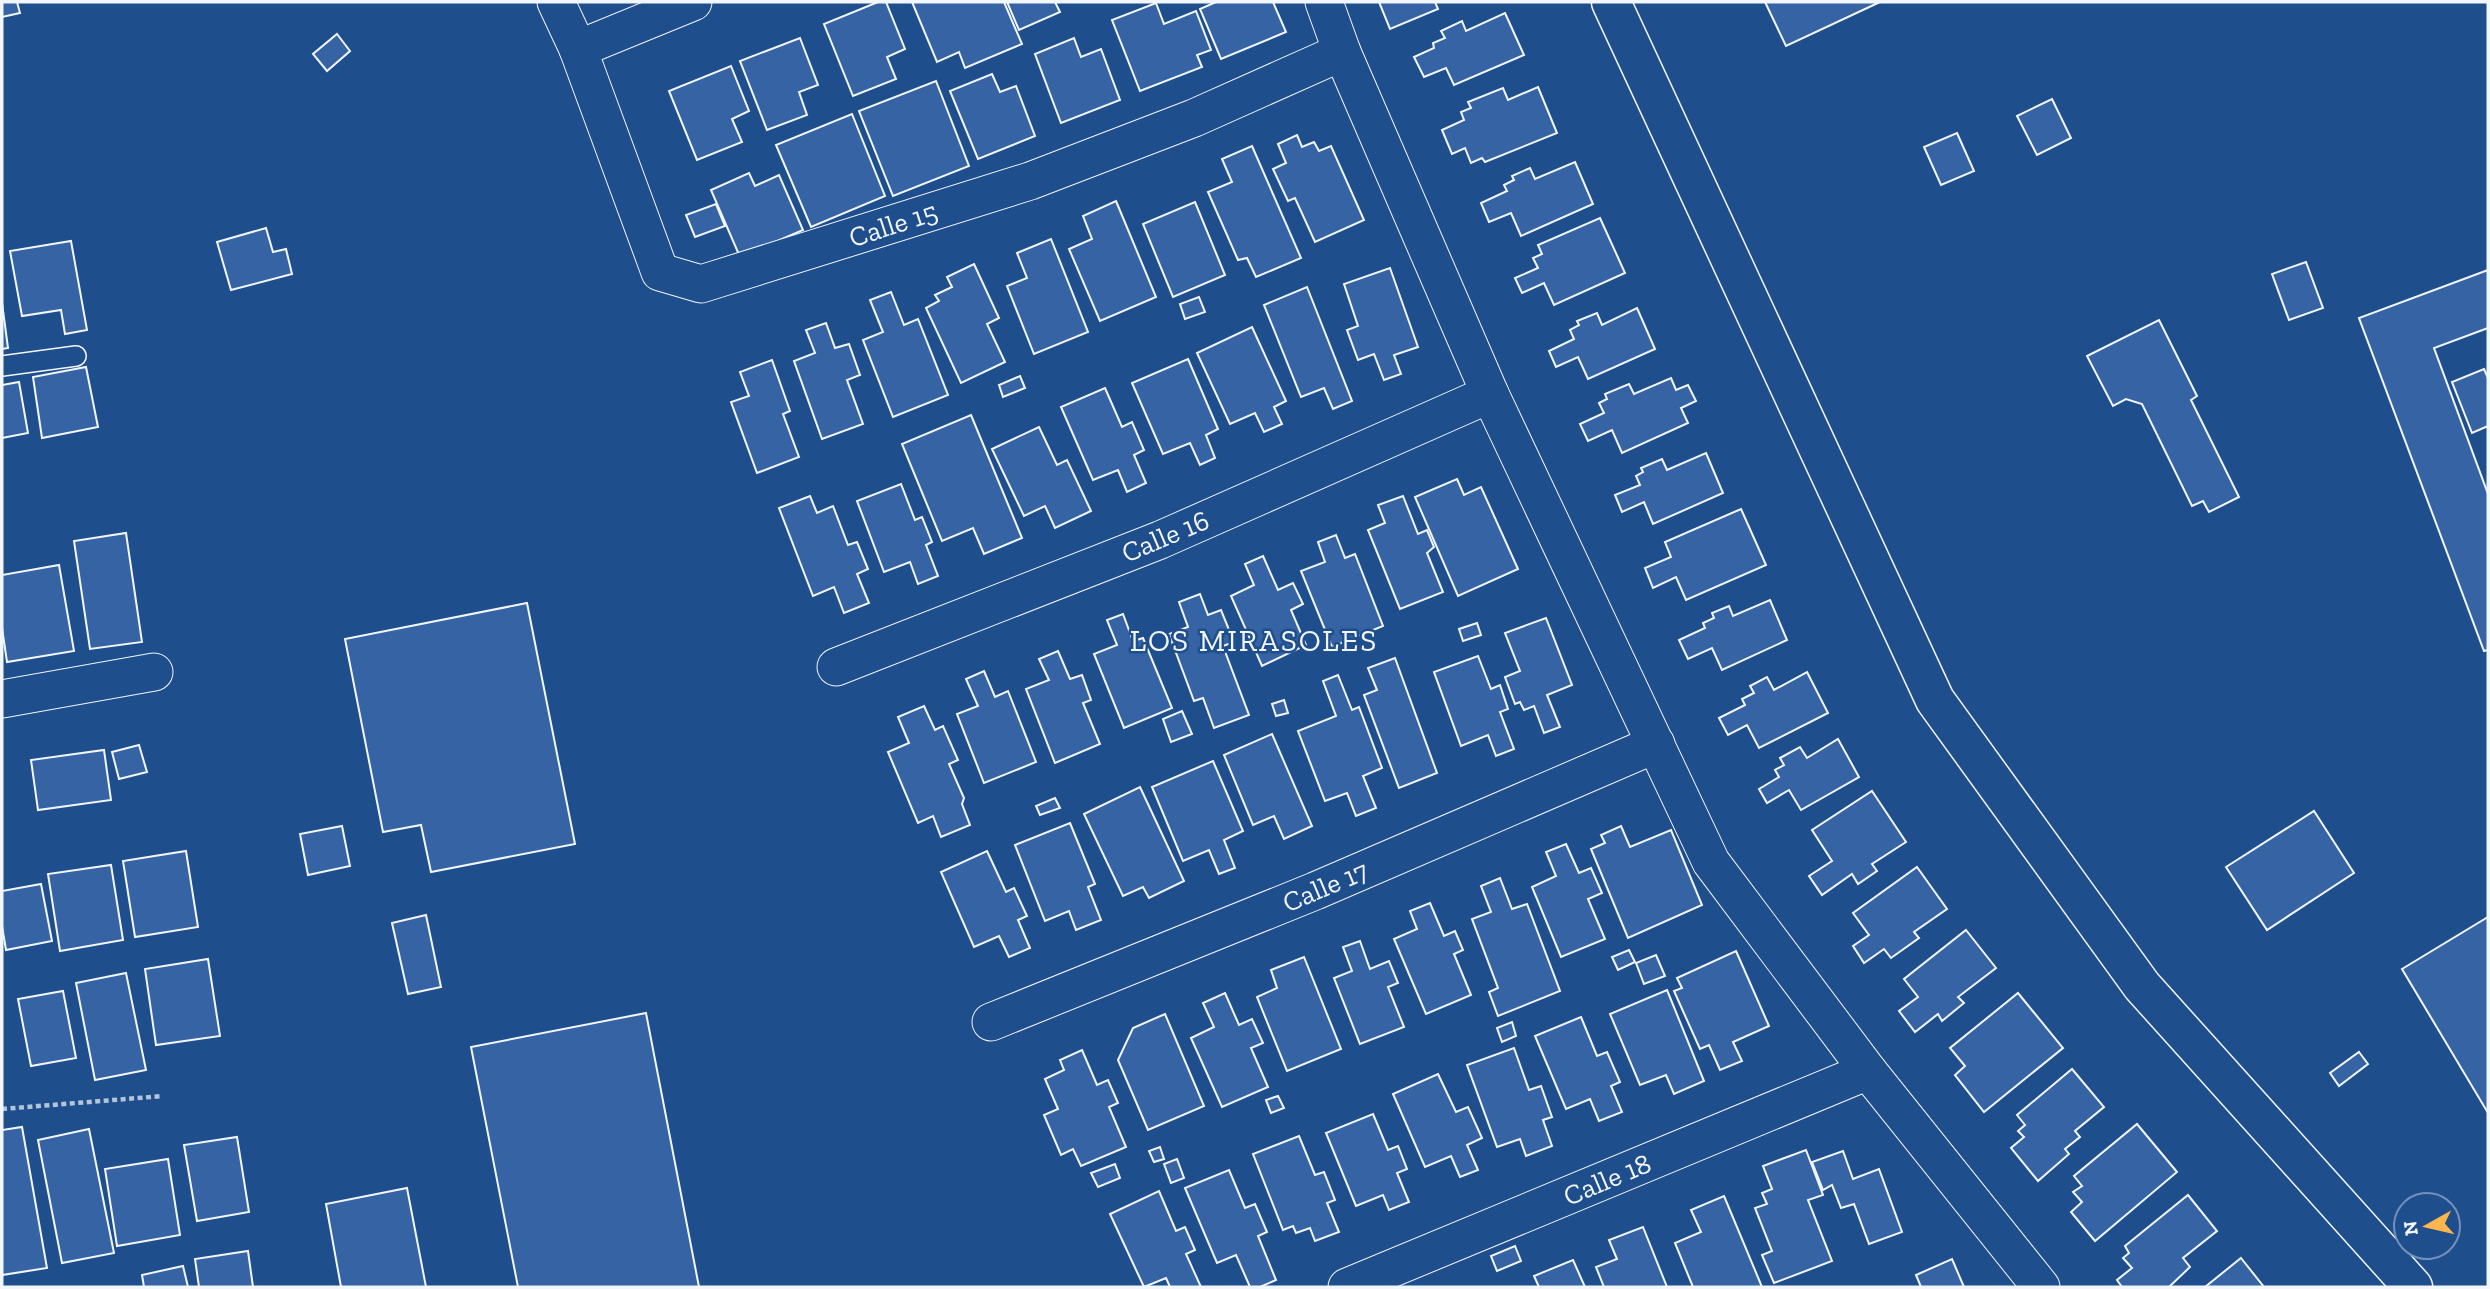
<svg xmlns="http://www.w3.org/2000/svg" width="2490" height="1289" font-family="'Zilla Slab',serif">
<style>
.building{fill:#3563a3;stroke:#f2f6ff;stroke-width:2}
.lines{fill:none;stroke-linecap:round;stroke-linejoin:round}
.service-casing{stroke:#f2f6ff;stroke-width:22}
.minor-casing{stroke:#f2f6ff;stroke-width:39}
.tertiary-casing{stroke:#f2f6ff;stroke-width:41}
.path{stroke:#b3c4dc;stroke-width:4.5;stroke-dasharray:5 3.5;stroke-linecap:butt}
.service{stroke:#1f4e8c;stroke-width:19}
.minor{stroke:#1f4e8c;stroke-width:37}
.tertiary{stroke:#1f4e8c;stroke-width:38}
.labels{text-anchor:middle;stroke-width:5;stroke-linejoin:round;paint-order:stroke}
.street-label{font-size:28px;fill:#f2f6ff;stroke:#1f4e8c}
.neighbourhood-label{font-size:30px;letter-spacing:2px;fill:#f2f6ff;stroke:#1f4e8c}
</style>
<rect width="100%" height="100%" fill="#1f4e8c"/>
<g class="building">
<polygon points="2,2 17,2 20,13 2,17"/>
<polygon points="878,2 886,2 905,49 887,57 896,79 853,96 824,24"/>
<polygon points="912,2 1004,2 1022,44 965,68 959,52 937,62"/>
<polygon points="1007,2 1055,2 1060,12 1019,30"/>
<polygon points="1216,2 1273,2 1286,32 1221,59 1200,9"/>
<polygon points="1379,2 1435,2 1438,9 1390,29"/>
<polygon points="1765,2 1880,2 1786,46"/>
<polygon points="1156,3 1164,24 1196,11 1211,50 1197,55 1202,67 1140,91 1112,20"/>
<polygon points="1505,13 1524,55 1454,85 1446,68 1424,77 1414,57 1434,48 1433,43 1445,38 1441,31 1462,21 1466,31"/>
<polygon points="337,34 350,51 327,71 313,54"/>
<polygon points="800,38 818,85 799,92 807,115 767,130 740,61"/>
<polygon points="1074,38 1081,57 1101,49 1120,100 1061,123 1035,54"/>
<polygon points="731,66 749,111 732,119 742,142 697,160 669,91"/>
<polygon points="992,74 1000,92 1016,86 1035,136 978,159 950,91"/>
<polygon points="936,81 969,166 893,196 859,111"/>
<polygon points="1538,87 1557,133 1485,162 1482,158 1471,163 1465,148 1452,154 1442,130 1464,120 1461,112 1471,108 1468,102 1503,88 1508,100"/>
<polygon points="2052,99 2071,138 2037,155 2017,116"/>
<polygon points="852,114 885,196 811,227 776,145"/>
<polygon points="1957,133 1974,171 1941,185 1924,147"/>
<polygon points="1297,135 1302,147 1314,142 1319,151 1331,146 1364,220 1315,242 1295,198 1288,201 1273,169 1286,163 1278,144"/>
<polygon points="1252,146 1301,258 1256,277 1247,258 1238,260 1208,192 1232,182 1222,159"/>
<polygon points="1575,162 1593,204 1521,236 1511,213 1489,222 1481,203 1507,191 1504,185 1514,180 1512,176 1530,168 1535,179"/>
<polygon points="749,173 755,186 779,175 803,230 740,257 711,190"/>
<polygon points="1116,201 1156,297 1100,321 1069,249 1092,239 1083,216"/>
<polygon points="1195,202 1225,275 1173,297 1143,224"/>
<polygon points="716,204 725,226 695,237 686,215"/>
<polygon points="1600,218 1625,273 1554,305 1544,283 1522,293 1515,278 1538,268 1533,258 1542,254 1538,245"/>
<polygon points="266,228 273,252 286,249 292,274 231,290 217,242"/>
<polygon points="1051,239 1088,332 1034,354 1007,286 1027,278 1017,253"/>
<polygon points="71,241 87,330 65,334 61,310 22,316 10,251"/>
<polygon points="2306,262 2323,308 2289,320 2272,274"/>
<polygon points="974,264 999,318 987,324 1005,362 961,383 926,308 939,301 935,295 952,287 947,277"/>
<polygon points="1390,268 1418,347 1394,355 1401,374 1384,380 1374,354 1358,360 1347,330 1358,326 1344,284"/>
<polygon points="2488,270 2488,328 2434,348 2488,494 2488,650 2484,651 2359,318"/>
<polygon points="1307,287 1352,401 1333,409 1324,388 1301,397 1264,305"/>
<polygon points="891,292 904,325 918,319 948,395 893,417 863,340 883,332 870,300"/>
<polygon points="1199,297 1205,312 1185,319 1180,304"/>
<polygon points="2,303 8,348 2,349"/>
<polygon points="1637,308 1655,349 1588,379 1578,357 1556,367 1549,351 1574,339 1570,330 1579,325 1577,321 1597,313 1602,325"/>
<polygon points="2159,320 2197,396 2191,400 2239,497 2209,512 2203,501 2192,506 2142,404 2126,399 2113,406 2087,356"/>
<polygon points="826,323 835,348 849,344 860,375 847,380 863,424 822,439 794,361 815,353 806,330"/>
<polygon points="1252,327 1286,401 1274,407 1282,424 1264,432 1255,413 1230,424 1197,353"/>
<polygon points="1188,359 1218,429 1206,435 1215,458 1200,465 1190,443 1163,454 1132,383"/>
<polygon points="772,360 790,411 783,414 799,457 757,473 731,402 749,396 740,372"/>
<polygon points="86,367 98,427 42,438 33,377"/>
<polygon points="2484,369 2488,378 2488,426 2472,433 2452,382"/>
<polygon points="1020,376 1025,388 1003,397 999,385"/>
<polygon points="1671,378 1676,390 1688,385 1696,401 1681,408 1688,423 1622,453 1612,430 1588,441 1580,424 1604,413 1599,403 1607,399 1605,394 1629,384 1634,394"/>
<polygon points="19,382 28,433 2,438 2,385"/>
<polygon points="1105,388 1122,427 1132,422 1144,450 1134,455 1146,483 1127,492 1118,470 1093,480 1061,407"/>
<polygon points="971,415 1022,538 984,554 973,528 942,541 902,444"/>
<polygon points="1039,427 1057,465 1067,460 1091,511 1055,528 1045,506 1024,516 992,449"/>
<polygon points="1706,453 1723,493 1653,524 1644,502 1622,512 1615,495 1640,485 1636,476 1643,472 1641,468 1662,459 1667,470"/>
<polygon points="1457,479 1464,495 1481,487 1518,569 1458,596 1415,497"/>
<polygon points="901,484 915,520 922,517 932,542 926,545 938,576 918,584 910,562 884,572 857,501"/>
<polygon points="810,496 817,513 833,506 848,545 857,542 868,569 857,574 869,603 844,613 834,587 813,596 779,508"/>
<polygon points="1403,496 1418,534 1427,530 1434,547 1427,553 1443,592 1400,609 1368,530 1385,523 1378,505"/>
<polygon points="1741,509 1766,565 1686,600 1676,577 1653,588 1645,568 1671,557 1665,542"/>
<polygon points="126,533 142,642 90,649 74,541"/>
<polygon points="1336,535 1345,558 1355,554 1383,626 1332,647 1301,571 1325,562 1318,542"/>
<polygon points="1263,556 1278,590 1293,583 1303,604 1291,610 1306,645 1262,666 1231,596 1254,585 1245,564"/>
<polygon points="59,565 74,651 7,662 2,628 2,575"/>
<polygon points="1200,594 1208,615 1221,610 1234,642 1223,646 1249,715 1214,728 1203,698 1194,701 1169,634 1188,627 1179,602"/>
<polygon points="1770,600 1787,640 1722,670 1712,648 1688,659 1679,640 1705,628 1703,623 1714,618 1712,613 1729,606 1733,616"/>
<polygon points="527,603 575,844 431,872 421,825 383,832 345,639"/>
<polygon points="1123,614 1133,641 1143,638 1172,708 1124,728 1094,654 1117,645 1107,620"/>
<polygon points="1546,618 1572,685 1547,695 1560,727 1544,733 1534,706 1524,710 1520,702 1515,704 1505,677 1520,671 1505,633"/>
<polygon points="1477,623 1481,635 1463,641 1459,629"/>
<polygon points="1058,651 1070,679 1082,675 1091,700 1083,703 1100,744 1055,763 1026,689 1049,680 1039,659"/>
<polygon points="1478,656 1491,689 1500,685 1508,709 1500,712 1514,749 1496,756 1488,735 1461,746 1434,672"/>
<polygon points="1395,658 1437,773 1399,788 1364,695 1377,690 1368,668"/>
<polygon points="984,671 995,697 1008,691 1036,762 984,783 957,714 978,706 966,679"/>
<polygon points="1807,672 1828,713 1759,748 1747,725 1728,735 1719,718 1745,705 1742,699 1754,693 1750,686 1767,677 1774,690"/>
<polygon points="1338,675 1352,710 1359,707 1382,768 1363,776 1376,808 1356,816 1347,793 1325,801 1298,731 1336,716 1323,681"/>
<polygon points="1284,700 1288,713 1276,716 1272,704"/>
<polygon points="924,706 935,730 943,726 958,760 949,764 964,798 962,804 970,825 941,837 933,816 918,823 888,752 909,743 898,717"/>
<polygon points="1182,711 1192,734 1171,742 1163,719"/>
<polygon points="1272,734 1312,826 1284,839 1274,816 1253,825 1224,755"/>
<polygon points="1838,739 1859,777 1801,810 1789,790 1767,803 1759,789 1779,777 1775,770 1784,765 1780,758 1800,747 1807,758"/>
<polygon points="139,745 147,772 119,779 112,752"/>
<polygon points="104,750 111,800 38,810 31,760"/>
<polygon points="1213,761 1243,831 1224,840 1235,868 1219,874 1209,850 1183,861 1152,787"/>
<polygon points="1140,787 1184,881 1149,898 1143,887 1123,896 1084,814"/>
<polygon points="1872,791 1906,842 1872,864 1877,871 1858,884 1852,874 1822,895 1809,876 1832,861 1812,830"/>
<polygon points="1055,798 1060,808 1040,815 1036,806"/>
<polygon points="2314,811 2354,873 2267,930 2226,867"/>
<polygon points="1070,823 1095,884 1088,887 1101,920 1076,930 1069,911 1045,921 1015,845"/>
<polygon points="342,826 350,866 308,875 300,834"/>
<polygon points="1621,826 1630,847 1671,830 1702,905 1628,938 1591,849 1605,843 1601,835"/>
<polygon points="1566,844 1579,873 1591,868 1602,893 1588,899 1605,939 1561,957 1532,887 1556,876 1546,852"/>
<polygon points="186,851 198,927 135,937 123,861"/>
<polygon points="987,851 1006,892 1014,888 1027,916 1018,920 1030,948 1009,957 999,936 974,947 941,872"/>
<polygon points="111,865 123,940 60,951 48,874"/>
<polygon points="1917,867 1947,909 1914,932 1919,938 1891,958 1884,949 1864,963 1853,946 1869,935 1853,913"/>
<polygon points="1500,878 1512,909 1527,904 1560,991 1498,1016 1489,992 1498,988 1472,919 1491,912 1481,886"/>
<polygon points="41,884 52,941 6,950 2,926 2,891"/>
<polygon points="1430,903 1444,936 1455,931 1463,950 1454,954 1471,995 1426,1014 1394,939 1417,929 1410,911"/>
<polygon points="426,915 441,987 408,994 392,923"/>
<polygon points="2488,917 2488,1113 2402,969"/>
<polygon points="1966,930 1996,968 1958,997 1964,1003 1942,1021 1938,1014 1915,1032 1899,1011 1918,997 1904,979"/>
<polygon points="1360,941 1370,969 1389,961 1398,983 1388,987 1404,1027 1360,1044 1334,978 1352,971 1343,947"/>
<polygon points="1629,950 1635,962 1618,970 1612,957"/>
<polygon points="1736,951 1769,1026 1733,1042 1742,1061 1720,1070 1709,1045 1700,1049 1674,991 1682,988 1677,978"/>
<polygon points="1656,955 1665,976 1644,984 1636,963"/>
<polygon points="1304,957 1341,1049 1287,1071 1257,997 1277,988 1271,970"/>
<polygon points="208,959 220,1036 156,1045 145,969"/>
<polygon points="126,973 146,1070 95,1080 76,983"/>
<polygon points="1667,990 1704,1081 1674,1094 1666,1075 1640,1085 1610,1014"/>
<polygon points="63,991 76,1058 31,1066 18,999"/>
<polygon points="1225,993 1239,1025 1252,1019 1263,1043 1251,1048 1268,1087 1222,1107 1191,1038 1214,1027 1203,1003"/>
<polygon points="2018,993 2063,1048 1984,1112 1955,1075 1965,1066 1950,1048"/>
<polygon points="646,1013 699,1287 518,1287 471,1047"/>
<polygon points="1165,1014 1204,1106 1148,1130 1118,1060 1133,1028"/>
<polygon points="1581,1017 1597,1056 1607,1052 1620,1082 1611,1086 1622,1112 1599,1121 1590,1099 1566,1109 1535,1036"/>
<polygon points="1512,1022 1516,1036 1502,1042 1497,1028"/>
<polygon points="1514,1048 1529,1090 1541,1086 1552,1117 1543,1120 1552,1146 1526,1156 1520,1139 1497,1147 1467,1065"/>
<polygon points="1082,1050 1097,1085 1108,1080 1118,1103 1109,1107 1126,1147 1081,1166 1073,1149 1061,1155 1044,1115 1058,1109 1045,1079 1064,1070 1060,1060"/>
<polygon points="2359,1052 2368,1064 2339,1086 2330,1073"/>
<polygon points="2072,1069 2104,1107 2075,1131 2080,1137 2065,1149 2069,1154 2038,1181 2011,1148 2024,1137 2018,1131 2025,1125 2017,1115"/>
<polygon points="1438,1074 1456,1112 1468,1107 1482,1138 1467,1145 1478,1170 1460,1177 1451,1156 1425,1167 1393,1094"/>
<polygon points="1278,1096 1284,1108 1271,1113 1266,1100"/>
<polygon points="1373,1114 1388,1150 1398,1146 1407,1169 1397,1173 1409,1202 1389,1210 1383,1195 1356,1206 1326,1133"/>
<polygon points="2137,1124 2177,1172 2095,1241 2071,1212 2082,1202 2073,1192 2082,1186 2074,1176"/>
<polygon points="22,1127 47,1268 2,1275 2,1130"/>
<polygon points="89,1129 114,1253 62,1263 38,1140"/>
<polygon points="1299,1136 1315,1175 1324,1172 1335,1200 1327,1203 1339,1232 1315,1241 1310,1228 1296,1233 1293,1226 1283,1230 1253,1154"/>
<polygon points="237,1137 249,1212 197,1221 184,1145"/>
<polygon points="1160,1147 1164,1159 1154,1162 1149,1151"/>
<polygon points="1806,1150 1823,1195 1808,1200 1832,1261 1774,1283 1762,1255 1772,1251 1755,1208 1767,1204 1762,1193 1772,1189 1763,1166"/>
<polygon points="1843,1151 1853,1179 1879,1169 1902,1232 1869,1244 1854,1204 1841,1208 1832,1185 1823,1190 1812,1162"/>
<polygon points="168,1159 180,1235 117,1246 105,1169"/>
<polygon points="1177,1159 1184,1178 1171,1183 1164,1164"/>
<polygon points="1115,1164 1120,1178 1098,1187 1091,1173"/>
<polygon points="1229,1170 1245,1208 1255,1204 1267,1232 1258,1236 1276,1280 1260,1287 1250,1287 1236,1255 1217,1263 1185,1188"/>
<polygon points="407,1188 426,1287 341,1287 326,1204"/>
<polygon points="1159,1191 1176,1231 1185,1227 1195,1250 1186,1254 1201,1287 1170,1287 1166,1278 1144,1287 1110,1214"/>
<polygon points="2188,1195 2217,1231 2183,1258 2190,1267 2169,1287 2122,1287 2117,1280 2132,1268 2123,1258 2129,1253 2125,1246"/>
<polygon points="1724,1196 1762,1287 1693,1287 1675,1243 1701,1232 1691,1210"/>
<polygon points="1643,1227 1667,1287 1604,1287 1596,1267 1617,1259 1609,1240"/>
<polygon points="1515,1246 1521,1261 1497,1271 1491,1256"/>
<polygon points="248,1251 253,1287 199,1287 195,1259"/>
<polygon points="2241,1258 2264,1287 2205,1287"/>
<polygon points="1952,1259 1964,1287 1921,1287 1916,1275"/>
<polygon points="1573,1260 1585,1287 1539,1287 1534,1276"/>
<polygon points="183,1266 188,1287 144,1287 142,1275"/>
</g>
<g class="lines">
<defs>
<polyline id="service" points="2,366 76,356"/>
<g id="minor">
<polyline points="556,2 578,49 660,272 701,284 1030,181 1194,118 1342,52"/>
<polyline points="1324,2 1342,52 1490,394 1711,862 1868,1071 2041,1287"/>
<polyline points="578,49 693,2"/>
<polyline points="836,667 1160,540 1490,394"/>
<polyline points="2,699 154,672"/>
<polyline points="991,1022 1315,891 1656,744"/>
<polyline points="1347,1287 1868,1071"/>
</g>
<polyline id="tertiary" points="1611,2 1935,700 2142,986 2413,1287"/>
</defs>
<use href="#service" class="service-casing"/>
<use href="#minor" class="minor-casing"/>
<use href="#tertiary" class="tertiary-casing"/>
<polyline class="path" points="2,1109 163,1096"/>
<use href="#service" class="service"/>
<use href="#minor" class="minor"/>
<use href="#tertiary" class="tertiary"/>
</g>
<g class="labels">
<g class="street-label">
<text transform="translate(893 224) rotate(-18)" y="10">Calle 15</text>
<text transform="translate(1165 536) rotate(-23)" y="10">Calle 16</text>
<text transform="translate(1325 886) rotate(-23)" y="10">Calle 17</text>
<text transform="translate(1607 1179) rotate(-23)" y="10">Calle 18</text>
</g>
<g class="neighbourhood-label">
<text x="1254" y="651">LOS MIRASOLES</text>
</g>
</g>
<rect width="2490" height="1289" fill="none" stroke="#f2f6ff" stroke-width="7"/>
<g transform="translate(2427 1226) rotate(262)"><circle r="33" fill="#1f4e8c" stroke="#7391ba" stroke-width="2"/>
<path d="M0-5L12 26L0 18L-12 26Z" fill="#ffb74d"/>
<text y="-10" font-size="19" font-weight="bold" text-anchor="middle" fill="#f2f6ff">N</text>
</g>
</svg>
